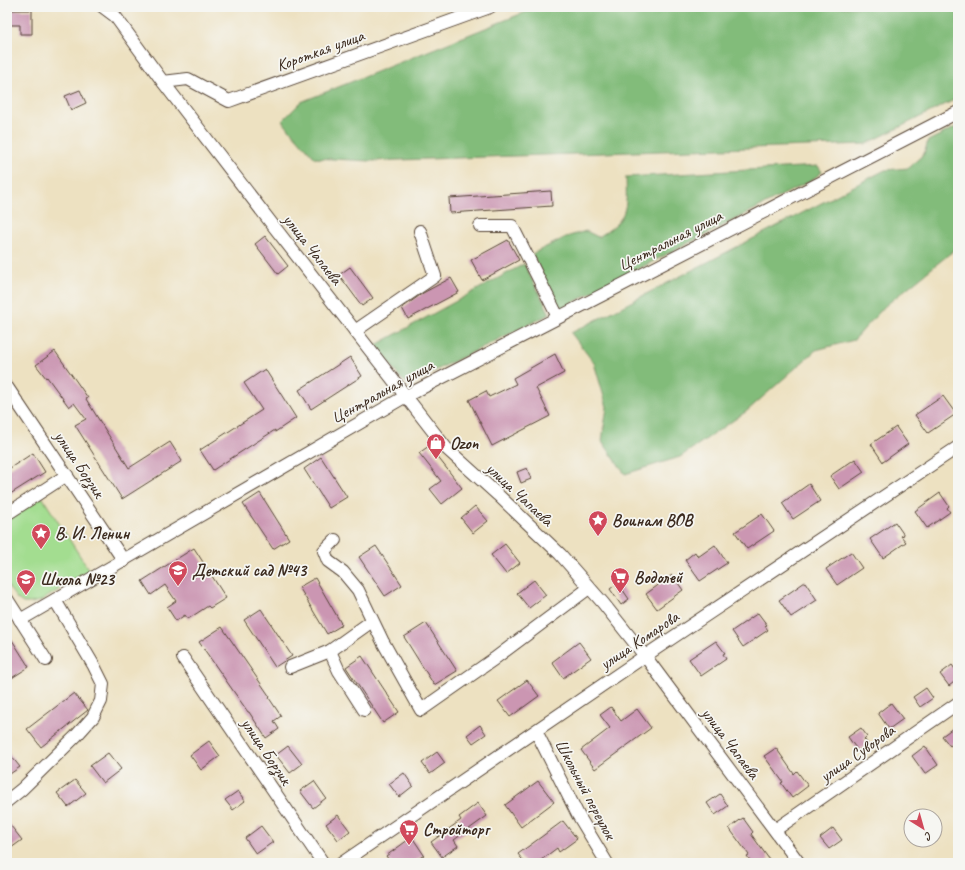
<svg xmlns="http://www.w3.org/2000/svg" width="965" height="870" font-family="Caveat,sans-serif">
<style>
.green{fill:#a3dd90;stroke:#6f8457}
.forest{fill:#82bc7a;stroke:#5e734c}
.building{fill:#cb96b2}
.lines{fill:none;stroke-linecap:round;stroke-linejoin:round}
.minor-casing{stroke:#564536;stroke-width:14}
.minor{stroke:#fff;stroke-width:12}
.labels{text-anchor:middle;stroke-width:3.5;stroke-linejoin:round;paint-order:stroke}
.street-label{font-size:17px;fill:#3b2a1e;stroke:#f6f6f2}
.poi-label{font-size:17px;font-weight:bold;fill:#3b2a1e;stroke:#f6f6f2;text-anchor:start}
</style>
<rect width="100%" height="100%" fill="#f6f6f2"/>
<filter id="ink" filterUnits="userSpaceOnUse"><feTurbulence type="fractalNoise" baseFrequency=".025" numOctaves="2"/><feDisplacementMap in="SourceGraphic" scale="8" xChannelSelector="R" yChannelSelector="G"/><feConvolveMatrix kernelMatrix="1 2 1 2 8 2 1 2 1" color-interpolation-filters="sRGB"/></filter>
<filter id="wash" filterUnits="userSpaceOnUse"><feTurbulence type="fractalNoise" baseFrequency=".012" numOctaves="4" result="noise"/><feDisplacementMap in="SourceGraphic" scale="16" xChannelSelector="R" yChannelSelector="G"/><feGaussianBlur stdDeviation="0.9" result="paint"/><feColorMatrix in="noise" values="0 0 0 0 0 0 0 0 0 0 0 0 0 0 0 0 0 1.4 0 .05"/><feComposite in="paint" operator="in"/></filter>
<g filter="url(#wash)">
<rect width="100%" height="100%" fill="#ede1c1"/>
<polygon class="green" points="42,497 89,570 41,601 31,603 23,603 17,599 7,585 7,518"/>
<g class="forest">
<polygon points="538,7 958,7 958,98 866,144 370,161 315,158 282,121 301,102"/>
<polygon points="958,126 958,247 885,306 854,340 816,350 747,411 680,457 625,474 602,441 607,407 594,363 571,333 885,170 908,168 924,154 928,141"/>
<path d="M818,166L822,172L812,180L562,308L557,305L532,254L566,237L586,231L598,237C628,220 627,209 626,177Z"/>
<polygon points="524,264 550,314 416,380 407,383 401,379 376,345"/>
</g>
<g id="blocks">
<g class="building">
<polygon points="7,10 32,10 32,34 20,34 20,25 7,25"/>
<polygon points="80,90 86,103 71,110 65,96"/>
<polygon points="551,191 552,206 450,213 449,198"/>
<polygon points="265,236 288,266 278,274 255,244"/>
<polygon points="508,240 519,260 482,280 471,260"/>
<polygon points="350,267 373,298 362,306 339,275"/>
<polygon points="451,278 459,292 408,319 402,308 423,293"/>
<polygon points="55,351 88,398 86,399 129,468 170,442 182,461 122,499 75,425 86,419 74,403 69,407 47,377 46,378 36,365"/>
<polygon points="555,354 564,373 536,388 550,416 492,446 469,400 486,391 489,397 516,384 513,378"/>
<polygon points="350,357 362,376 311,409 299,390"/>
<polygon points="265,369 296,418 275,432 275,430 213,470 200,450 262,410 244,383"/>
<polygon points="943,396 956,414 928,433 915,415"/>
<polygon points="896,427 908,444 883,462 871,444"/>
<polygon points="429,446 462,488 442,504 430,489 441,481 419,453"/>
<polygon points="33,453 45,472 7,496 7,470"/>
<polygon points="321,457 347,497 329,508 304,469"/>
<polygon points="855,459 864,472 839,489 830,476"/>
<polygon points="527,468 531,479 521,483 517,472"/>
<polygon points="809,484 820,501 793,519 782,503"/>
<polygon points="260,493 289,539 273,549 243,504"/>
<polygon points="940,493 949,506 947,508 950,512 927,528 915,511"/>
<polygon points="475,506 488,521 473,533 461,518"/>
<polygon points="762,514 774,531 747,549 735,532"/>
<polygon points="895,522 904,535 901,536 906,542 883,558 870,539"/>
<polygon points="505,544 520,563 506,574 491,555"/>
<polygon points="715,545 727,563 700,581 685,560 695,552 698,557"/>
<polygon points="376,546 402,585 385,596 359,557"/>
<polygon points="194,548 226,598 210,608 208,606 188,619 185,615 176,621 167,607 176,601 165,585 151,595 142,581"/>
<polygon points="851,552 862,568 837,585 826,569"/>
<polygon points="672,575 683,590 657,609 646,594"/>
<polygon points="315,578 342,625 327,634 299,587"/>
<polygon points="534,580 546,595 529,608 517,593"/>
<polygon points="805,582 817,600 791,617 779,600"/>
<polygon points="618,583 629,599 621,605 610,589"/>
<polygon points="261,609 292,656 275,667 244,620"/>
<polygon points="758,613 767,625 765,626 768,630 743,647 732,631"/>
<polygon points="426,623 457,671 434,685 404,637"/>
<polygon points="222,627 270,697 269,698 281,716 274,721 279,729 266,738 249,712 248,712 199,642"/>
<polygon points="7,632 29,667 7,681"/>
<polygon points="716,641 725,653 723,654 726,659 701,676 689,659"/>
<polygon points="579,642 591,658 563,678 552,662"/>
<polygon points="362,656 399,712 383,723 346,667"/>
<polygon points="952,665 958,673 958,679 949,686 940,674"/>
<polygon points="527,680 539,696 510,717 498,701"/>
<polygon points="926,688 933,698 920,707 913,697"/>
<polygon points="74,693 88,710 41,747 27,729"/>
<polygon points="891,703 903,719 889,729 878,713"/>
<polygon points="611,707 621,721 637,709 651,728 595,769 581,750 610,728 600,715"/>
<polygon points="480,725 486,734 473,743 467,735"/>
<polygon points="861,728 867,736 864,739 868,744 858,751 848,737"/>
<polygon points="953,728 958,735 958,740 950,746 942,736"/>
<polygon points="209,741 220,756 201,770 190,755"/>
<polygon points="288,746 302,764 290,773 276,755"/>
<polygon points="925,746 938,765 925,774 912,756"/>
<polygon points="776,748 794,774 797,771 808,786 792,798 781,783 783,782 764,756"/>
<polygon points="7,751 20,767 7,776"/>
<polygon points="437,752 445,763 430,774 422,763"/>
<polygon points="108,753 121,769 103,783 90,766"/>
<polygon points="404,773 413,786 399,797 389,784"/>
<polygon points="75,780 86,793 68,807 57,793"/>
<polygon points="314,781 326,798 313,808 300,791"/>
<polygon points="538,781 554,802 521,827 505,805"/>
<polygon points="238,791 245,801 233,810 225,800"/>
<polygon points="720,794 728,806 715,815 707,803"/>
<polygon points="478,803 487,816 454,840 458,846 442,857 431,842 461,820 459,817"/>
<polygon points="338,815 350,831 338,840 326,824"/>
<polygon points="743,818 753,832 751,834 769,859 764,863 752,863 747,856 749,855 729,828"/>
<polygon points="7,821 22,840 7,851"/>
<polygon points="563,821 577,839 559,852 557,848 537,863 525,863 518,854"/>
<polygon points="261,826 273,842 256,854 245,838"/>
<polygon points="833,828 842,840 829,849 820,838"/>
<polygon points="412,837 424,855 413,863 391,863 386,856"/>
</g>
</g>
</g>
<g filter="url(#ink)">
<use href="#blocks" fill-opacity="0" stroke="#564536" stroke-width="1"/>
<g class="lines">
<defs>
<g id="minor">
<polyline points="103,7 115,16 163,82 272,224 446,448 498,495 560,554 603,603 645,656 799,863"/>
<polyline points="163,82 188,79 229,101 490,7"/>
<polyline points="480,226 512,226 558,317"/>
<polyline points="355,331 435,276 420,231"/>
<polyline points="7,387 124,561"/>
<polyline points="7,514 67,475"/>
<polyline points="335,540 324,551 328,561 343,572 358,590 383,642 421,710 494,659 589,588"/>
<polyline points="7,599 46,660"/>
<polyline points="20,620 406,396 958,112"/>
<polyline points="330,651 339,671 364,710"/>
<polyline points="183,658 323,863"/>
<polyline points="290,667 330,651 372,621"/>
<polyline points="536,731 578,815 607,863"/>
<polyline points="7,801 22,789 76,736 93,717 101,701 103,684 94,666 55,600"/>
<polyline points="775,830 958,703"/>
<polyline points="342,863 645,656 958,447"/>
</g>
</defs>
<use href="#minor" class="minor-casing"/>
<use href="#minor" class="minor"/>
</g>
</g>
<defs>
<symbol id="shop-pin" viewBox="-11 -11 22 30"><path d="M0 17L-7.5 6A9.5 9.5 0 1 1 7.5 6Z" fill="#d1495b" stroke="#f6f6f2"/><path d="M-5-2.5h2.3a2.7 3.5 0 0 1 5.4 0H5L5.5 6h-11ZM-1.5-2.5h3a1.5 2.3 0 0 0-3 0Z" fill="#fff"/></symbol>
<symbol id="sight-pin" viewBox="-11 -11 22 30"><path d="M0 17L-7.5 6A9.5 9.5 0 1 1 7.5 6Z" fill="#d1495b" stroke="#f6f6f2"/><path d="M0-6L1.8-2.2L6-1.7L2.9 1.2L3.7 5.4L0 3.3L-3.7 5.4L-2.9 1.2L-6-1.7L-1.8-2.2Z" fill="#fff"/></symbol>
<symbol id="school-pin" viewBox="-11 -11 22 30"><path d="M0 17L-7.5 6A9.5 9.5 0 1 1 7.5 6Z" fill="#d1495b" stroke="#f6f6f2"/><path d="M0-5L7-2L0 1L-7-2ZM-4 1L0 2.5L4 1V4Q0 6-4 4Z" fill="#fff"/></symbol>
<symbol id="supermarket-pin" viewBox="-11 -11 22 30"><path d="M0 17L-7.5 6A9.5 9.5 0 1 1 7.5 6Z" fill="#d1495b" stroke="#f6f6f2"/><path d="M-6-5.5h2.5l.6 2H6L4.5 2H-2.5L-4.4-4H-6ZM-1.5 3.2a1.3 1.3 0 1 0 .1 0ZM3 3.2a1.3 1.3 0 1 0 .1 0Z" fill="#fff"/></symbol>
</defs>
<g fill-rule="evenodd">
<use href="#shop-pin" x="425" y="432" width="22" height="30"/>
<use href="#sight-pin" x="587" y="509" width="22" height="30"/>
<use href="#sight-pin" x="30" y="522" width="22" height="30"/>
<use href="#school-pin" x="167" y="559" width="22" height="30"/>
<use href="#supermarket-pin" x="609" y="566" width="22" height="30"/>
<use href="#school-pin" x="15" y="568" width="22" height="30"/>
<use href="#supermarket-pin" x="398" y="818" width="22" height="30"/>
</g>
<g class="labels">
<g class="street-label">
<text transform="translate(320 50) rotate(-20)" y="6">Короткая улица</text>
<text transform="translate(670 240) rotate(-27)" y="6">Центральная улица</text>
<text transform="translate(313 249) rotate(52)" y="6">улица Чапаева</text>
<text transform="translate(382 391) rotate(-29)" y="6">Центральная улица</text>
<text transform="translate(80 464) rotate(56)" y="6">улица Борзик</text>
<text transform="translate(520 494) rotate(43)" y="6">улица Чапаева</text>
<text transform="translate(639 640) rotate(-34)" y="6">улица Комарова</text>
<text transform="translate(731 743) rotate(53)" y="6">улица Чапаева</text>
<text transform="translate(267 751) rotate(56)" y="6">улица Борзик</text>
<text transform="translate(857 753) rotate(-35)" y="6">улица Суворова</text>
<text transform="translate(586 789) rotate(62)" y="6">Школьный переулок</text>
</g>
<g class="poi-label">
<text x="450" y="449">Ozon</text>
<text x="612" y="526">Воинам ВОВ</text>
<text x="55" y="539">В. И. Ленин</text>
<text x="192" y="576">Детский сад №43</text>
<text x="634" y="583">Водолей</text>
<text x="40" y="585">Школа №23</text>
<text x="423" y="835">Стройторг</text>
</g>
</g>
<rect width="965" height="870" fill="none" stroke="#f6f6f2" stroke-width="24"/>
<g transform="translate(923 828) rotate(143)"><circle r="19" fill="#f6f6f2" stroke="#aba49d"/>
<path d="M0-3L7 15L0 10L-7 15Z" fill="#d1495b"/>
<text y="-6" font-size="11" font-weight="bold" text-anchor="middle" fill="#3b2a1e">С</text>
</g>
</svg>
